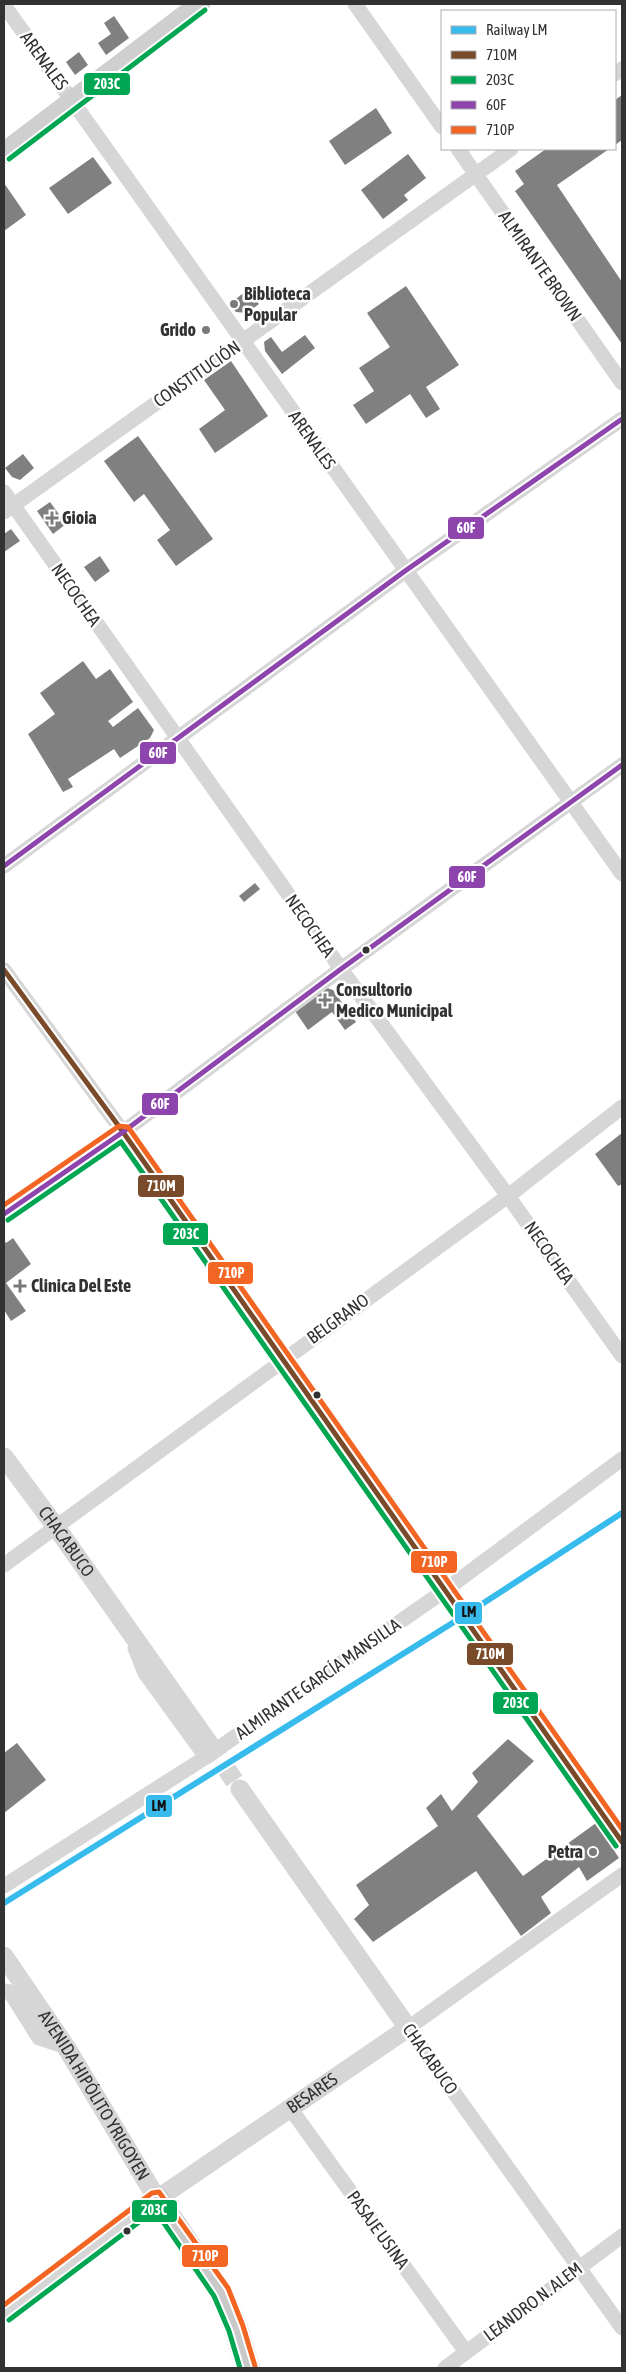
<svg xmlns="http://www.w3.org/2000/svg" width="626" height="2372" font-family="'Asap Condensed',sans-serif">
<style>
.building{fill:#808080}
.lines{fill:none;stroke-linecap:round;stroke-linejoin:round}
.tertiary-tunnel{stroke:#d6d6d6;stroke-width:19;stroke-dasharray:19 9;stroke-linecap:butt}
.minor{stroke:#d6d6d6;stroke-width:15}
.tertiary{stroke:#d6d6d6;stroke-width:19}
.secondary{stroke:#cfcfcf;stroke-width:21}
.primary{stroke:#c9c9c9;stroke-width:24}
.bus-1-casing{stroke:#fff;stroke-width:9}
.bus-2-casing{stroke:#fff;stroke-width:9}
.bus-3-casing{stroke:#fff;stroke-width:9}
.bus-4-casing{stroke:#fff;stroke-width:9}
.bus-1{stroke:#7a4b2a;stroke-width:5}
.bus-2{stroke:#00a651;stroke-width:5}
.bus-3{stroke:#8e44ad;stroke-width:5}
.bus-4{stroke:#f26522;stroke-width:5}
.rail-1-casing{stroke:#fff;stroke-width:10}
.rail-1{stroke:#37bbed;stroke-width:6}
.poi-dot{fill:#7a7a7a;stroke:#fff;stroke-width:2}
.bus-dot{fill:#323232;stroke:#fff;stroke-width:2}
.labels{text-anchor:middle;stroke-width:5;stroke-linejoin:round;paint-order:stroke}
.street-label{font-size:18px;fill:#323232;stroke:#fff}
.poi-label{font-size:18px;font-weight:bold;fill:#323232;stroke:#fff;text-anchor:start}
.line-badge{stroke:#fff;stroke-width:2}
.badge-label{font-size:14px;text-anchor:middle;font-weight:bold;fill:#fff}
.pale-badge-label{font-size:14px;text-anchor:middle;font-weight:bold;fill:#111}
</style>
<rect width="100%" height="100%" fill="#fff"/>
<g class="building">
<polygon points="114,16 129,38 106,55 98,43 111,34 104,23"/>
<polygon points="79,52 88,65 75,75 66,62"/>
<polygon points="622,95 622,140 615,145 615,100"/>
<polygon points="376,108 392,133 345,165 329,141"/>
<polygon points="546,149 609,149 557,185 622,282 622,344 515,191 524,184 515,171"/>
<polygon points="408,154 426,178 404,195 408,200 383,219 361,190"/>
<polygon points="93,157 112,183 68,214 49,188"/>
<polygon points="4,183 26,215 4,231"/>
<polygon points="406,286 459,365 426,387 440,409 426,418 410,394 366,424 353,405 374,391 359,368 390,347 367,313"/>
<polygon points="248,289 259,304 247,313 236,312 230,304"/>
<polygon points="305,335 315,348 282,374 265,351 264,342 271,337 282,352"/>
<polygon points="231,361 268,416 215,453 199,429 225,410 204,380"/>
<polygon points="138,436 213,539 176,566 157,540 170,530 144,494 134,502 104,461"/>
<polygon points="23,454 34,468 20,480 12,477 5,468"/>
<polygon points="50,502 66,524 53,534 37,511"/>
<polygon points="11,529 20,541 4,552 4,534"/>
<polygon points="100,556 110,571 95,582 84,567"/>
<polygon points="83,661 96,679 110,669 133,702 108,721 113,727 138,708 154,730 150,738 120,758 114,749 68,779 73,787 63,792 28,734 55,714 40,693"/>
<polygon points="255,883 260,889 244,902 239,896"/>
<polygon points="327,988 333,990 356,1022 345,1030 332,1012 308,1030 295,1011"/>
<polygon points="622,1133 622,1184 618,1186 595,1154"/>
<polygon points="13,1238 31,1264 6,1283 26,1311 11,1321 4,1310 4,1240 6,1243"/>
<polygon points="508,1739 534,1761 477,1816 523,1876 596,1823 619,1858 587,1881 579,1867 541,1897 551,1913 521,1936 476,1871 373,1942 354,1919 369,1905 356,1885 438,1826 426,1808 441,1794 452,1811 478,1782 472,1773"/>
<polygon points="17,1743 46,1780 4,1813 4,1753"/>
</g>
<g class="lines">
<polyline class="tertiary-tunnel" points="208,1742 240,1789"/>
<g class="minor">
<polyline points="355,4 442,127"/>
<polyline points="4,5 622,874"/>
<polyline points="615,74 622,69"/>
<polyline points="458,149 622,383"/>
<polyline points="4,492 341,969 508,1196 622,1356"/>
<polyline points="4,512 511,149"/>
<polyline points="4,866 405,571 622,419"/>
<polyline points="4,970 123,1132 622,1842"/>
<polyline points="4,1214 123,1132 341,969 622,765"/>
<polyline points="4,1565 508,1196 622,1107"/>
<polyline points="135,1648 145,1673 206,1757"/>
<polyline points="622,1875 408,2028 622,2328"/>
<polyline points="4,1886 206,1757 444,1591 622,1459"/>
<polyline points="4,1991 10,1992 39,2038 66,2047"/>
<polyline points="290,2108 466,2352"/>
<polyline points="4,2314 157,2199"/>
<polyline points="445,2368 622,2236"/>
</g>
<g class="tertiary">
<path id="s1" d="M4,1457L56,1527L208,1742"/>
<path id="s2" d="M4,1956L66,2047L157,2199L408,2028L240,1789"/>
</g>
<polyline class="secondary" points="4,153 200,4"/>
<polyline class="primary" points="157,2199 221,2292 236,2328 248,2368"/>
<defs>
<polyline id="bus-1" points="4,970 123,1132 622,1842"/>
<g id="bus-2">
<polyline points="9,159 205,10"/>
<polyline points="8,1220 121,1142 616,1846"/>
<polyline points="9,2320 155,2210 214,2296 229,2331 240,2368"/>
</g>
<g id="bus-3">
<polyline points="4,866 405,571 622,419"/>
<polyline points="4,1214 123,1132 341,969 622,765"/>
</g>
<g id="bus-4">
<polyline points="4,1205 119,1126 128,1127 622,1829"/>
<polyline points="4,2305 152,2193 159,2192 228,2288 243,2326 255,2366"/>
</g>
</defs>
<use href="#bus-1" class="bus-1-casing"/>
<use href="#bus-2" class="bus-2-casing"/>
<use href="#bus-3" class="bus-3-casing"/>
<use href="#bus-4" class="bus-4-casing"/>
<use href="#bus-1" class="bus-1"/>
<use href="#bus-2" class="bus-2"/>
<use href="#bus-3" class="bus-3"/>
<use href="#bus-4" class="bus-4"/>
<defs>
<polyline id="rail-1" points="4,1903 462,1617 622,1513"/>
</defs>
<use href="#rail-1" class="rail-1-casing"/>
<use href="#rail-1" class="rail-1"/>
</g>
<g class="poi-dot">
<circle cx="234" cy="304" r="5"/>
<circle cx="206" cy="330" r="5"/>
<path d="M49.5 510.5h5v5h5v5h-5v5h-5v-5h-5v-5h5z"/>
<path d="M322.5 992.5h5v5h5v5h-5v5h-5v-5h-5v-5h5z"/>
<path d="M17.5 1278.5h5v5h5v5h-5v5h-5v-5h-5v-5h5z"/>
<circle cx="593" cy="1852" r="5"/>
</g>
<g class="bus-dot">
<circle cx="366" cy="950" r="4.5"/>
<circle cx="317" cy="1395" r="4.5"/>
<circle cx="127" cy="2231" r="4.5"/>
</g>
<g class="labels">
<g class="street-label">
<text transform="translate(44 61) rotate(54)" y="6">ARENALES</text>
<text transform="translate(540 266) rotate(55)" y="6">ALMIRANTE BROWN</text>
<text transform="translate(197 374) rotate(-35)" y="6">CONSTITUCIÓN</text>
<text transform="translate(312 440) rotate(55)" y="6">ARENALES</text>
<text transform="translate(76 595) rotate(55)" y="6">NECOCHEA</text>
<text transform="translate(310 926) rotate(55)" y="6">NECOCHEA</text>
<text transform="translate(549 1253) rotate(55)" y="6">NECOCHEA</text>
<text transform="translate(338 1319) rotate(-36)" y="6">BELGRANO</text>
<text dy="6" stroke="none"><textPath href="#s1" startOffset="105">CHACABUCO</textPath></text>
<text transform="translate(318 1679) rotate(-35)" y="6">ALMIRANTE GARCÍA MANSILLA</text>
<text transform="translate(430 2059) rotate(55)" y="6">CHACABUCO</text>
<text dy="6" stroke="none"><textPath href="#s2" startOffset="475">BESARES</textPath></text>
<text dy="6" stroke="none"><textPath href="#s2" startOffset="166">AVENIDA HIPÓLITO YRIGOYEN</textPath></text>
<text transform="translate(378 2230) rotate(54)" y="6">PASAJE USINA</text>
<text transform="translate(533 2302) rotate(-37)" y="6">LEANDRO N. ALEM</text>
</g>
<g class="poi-label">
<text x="244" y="300">Biblioteca<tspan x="244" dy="21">Popular</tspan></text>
<text x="196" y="336" text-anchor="end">Grido</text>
<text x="62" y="524">Gioia</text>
<text x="336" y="996">Consultorio<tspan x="336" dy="21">Medico Municipal</tspan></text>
<text x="31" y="1292">Clinica Del Este</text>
<text x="583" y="1858" text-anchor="end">Petra</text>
</g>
</g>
<g class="line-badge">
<rect x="83" y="72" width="48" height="24" rx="5" fill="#00a651"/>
<rect x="447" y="516" width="38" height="24" rx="5" fill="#8e44ad"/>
<rect x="139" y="741" width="38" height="24" rx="5" fill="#8e44ad"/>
<rect x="448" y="865" width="38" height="24" rx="5" fill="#8e44ad"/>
<rect x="141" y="1092" width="38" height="24" rx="5" fill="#8e44ad"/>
<rect x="137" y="1174" width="48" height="24" rx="5" fill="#7a4b2a"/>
<rect x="162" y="1222" width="47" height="24" rx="5" fill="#00a651"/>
<rect x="207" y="1261" width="47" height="24" rx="5" fill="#f26522"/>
<rect x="410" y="1550" width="48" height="24" rx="5" fill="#f26522"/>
<rect x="454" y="1601" width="29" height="24" rx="5" fill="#37bbed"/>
<rect x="466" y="1642" width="48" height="24" rx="5" fill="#7a4b2a"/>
<rect x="492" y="1691" width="47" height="24" rx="5" fill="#00a651"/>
<rect x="145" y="1794" width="28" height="24" rx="5" fill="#37bbed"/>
<rect x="131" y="2199" width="47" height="24" rx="5" fill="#00a651"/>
<rect x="181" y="2244" width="48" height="24" rx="5" fill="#f26522"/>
</g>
<g class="badge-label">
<text x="107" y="89">203C</text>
<text x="466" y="533">60F</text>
<text x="158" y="758">60F</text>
<text x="467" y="882">60F</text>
<text x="160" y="1109">60F</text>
<text x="161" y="1191">710M</text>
<text x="186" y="1239">203C</text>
<text x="231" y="1278">710P</text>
<text x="434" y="1567">710P</text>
<text x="490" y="1659">710M</text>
<text x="516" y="1708">203C</text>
<text x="154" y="2215">203C</text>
<text x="205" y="2261">710P</text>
</g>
<g class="pale-badge-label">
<text x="469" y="1617">LM</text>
<text x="159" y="1811">LM</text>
</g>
<rect width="626" height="2372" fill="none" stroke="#323232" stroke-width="10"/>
<rect x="441" y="10" width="175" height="140" fill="#ffffff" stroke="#adadad"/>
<rect x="451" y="26" width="25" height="8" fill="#37bbed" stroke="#adadad"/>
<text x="486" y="35" font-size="15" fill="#323232">Railway LM</text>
<rect x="451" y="51" width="25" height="8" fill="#7a4b2a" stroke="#adadad"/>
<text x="486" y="60" font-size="15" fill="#323232">710M</text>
<rect x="451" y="76" width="25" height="8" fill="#00a651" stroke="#adadad"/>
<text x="486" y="85" font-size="15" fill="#323232">203C</text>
<rect x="451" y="101" width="25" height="8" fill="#8e44ad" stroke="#adadad"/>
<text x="486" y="110" font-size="15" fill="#323232">60F</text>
<rect x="451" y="126" width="25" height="8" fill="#f26522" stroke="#adadad"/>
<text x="486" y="135" font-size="15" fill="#323232">710P</text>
</svg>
